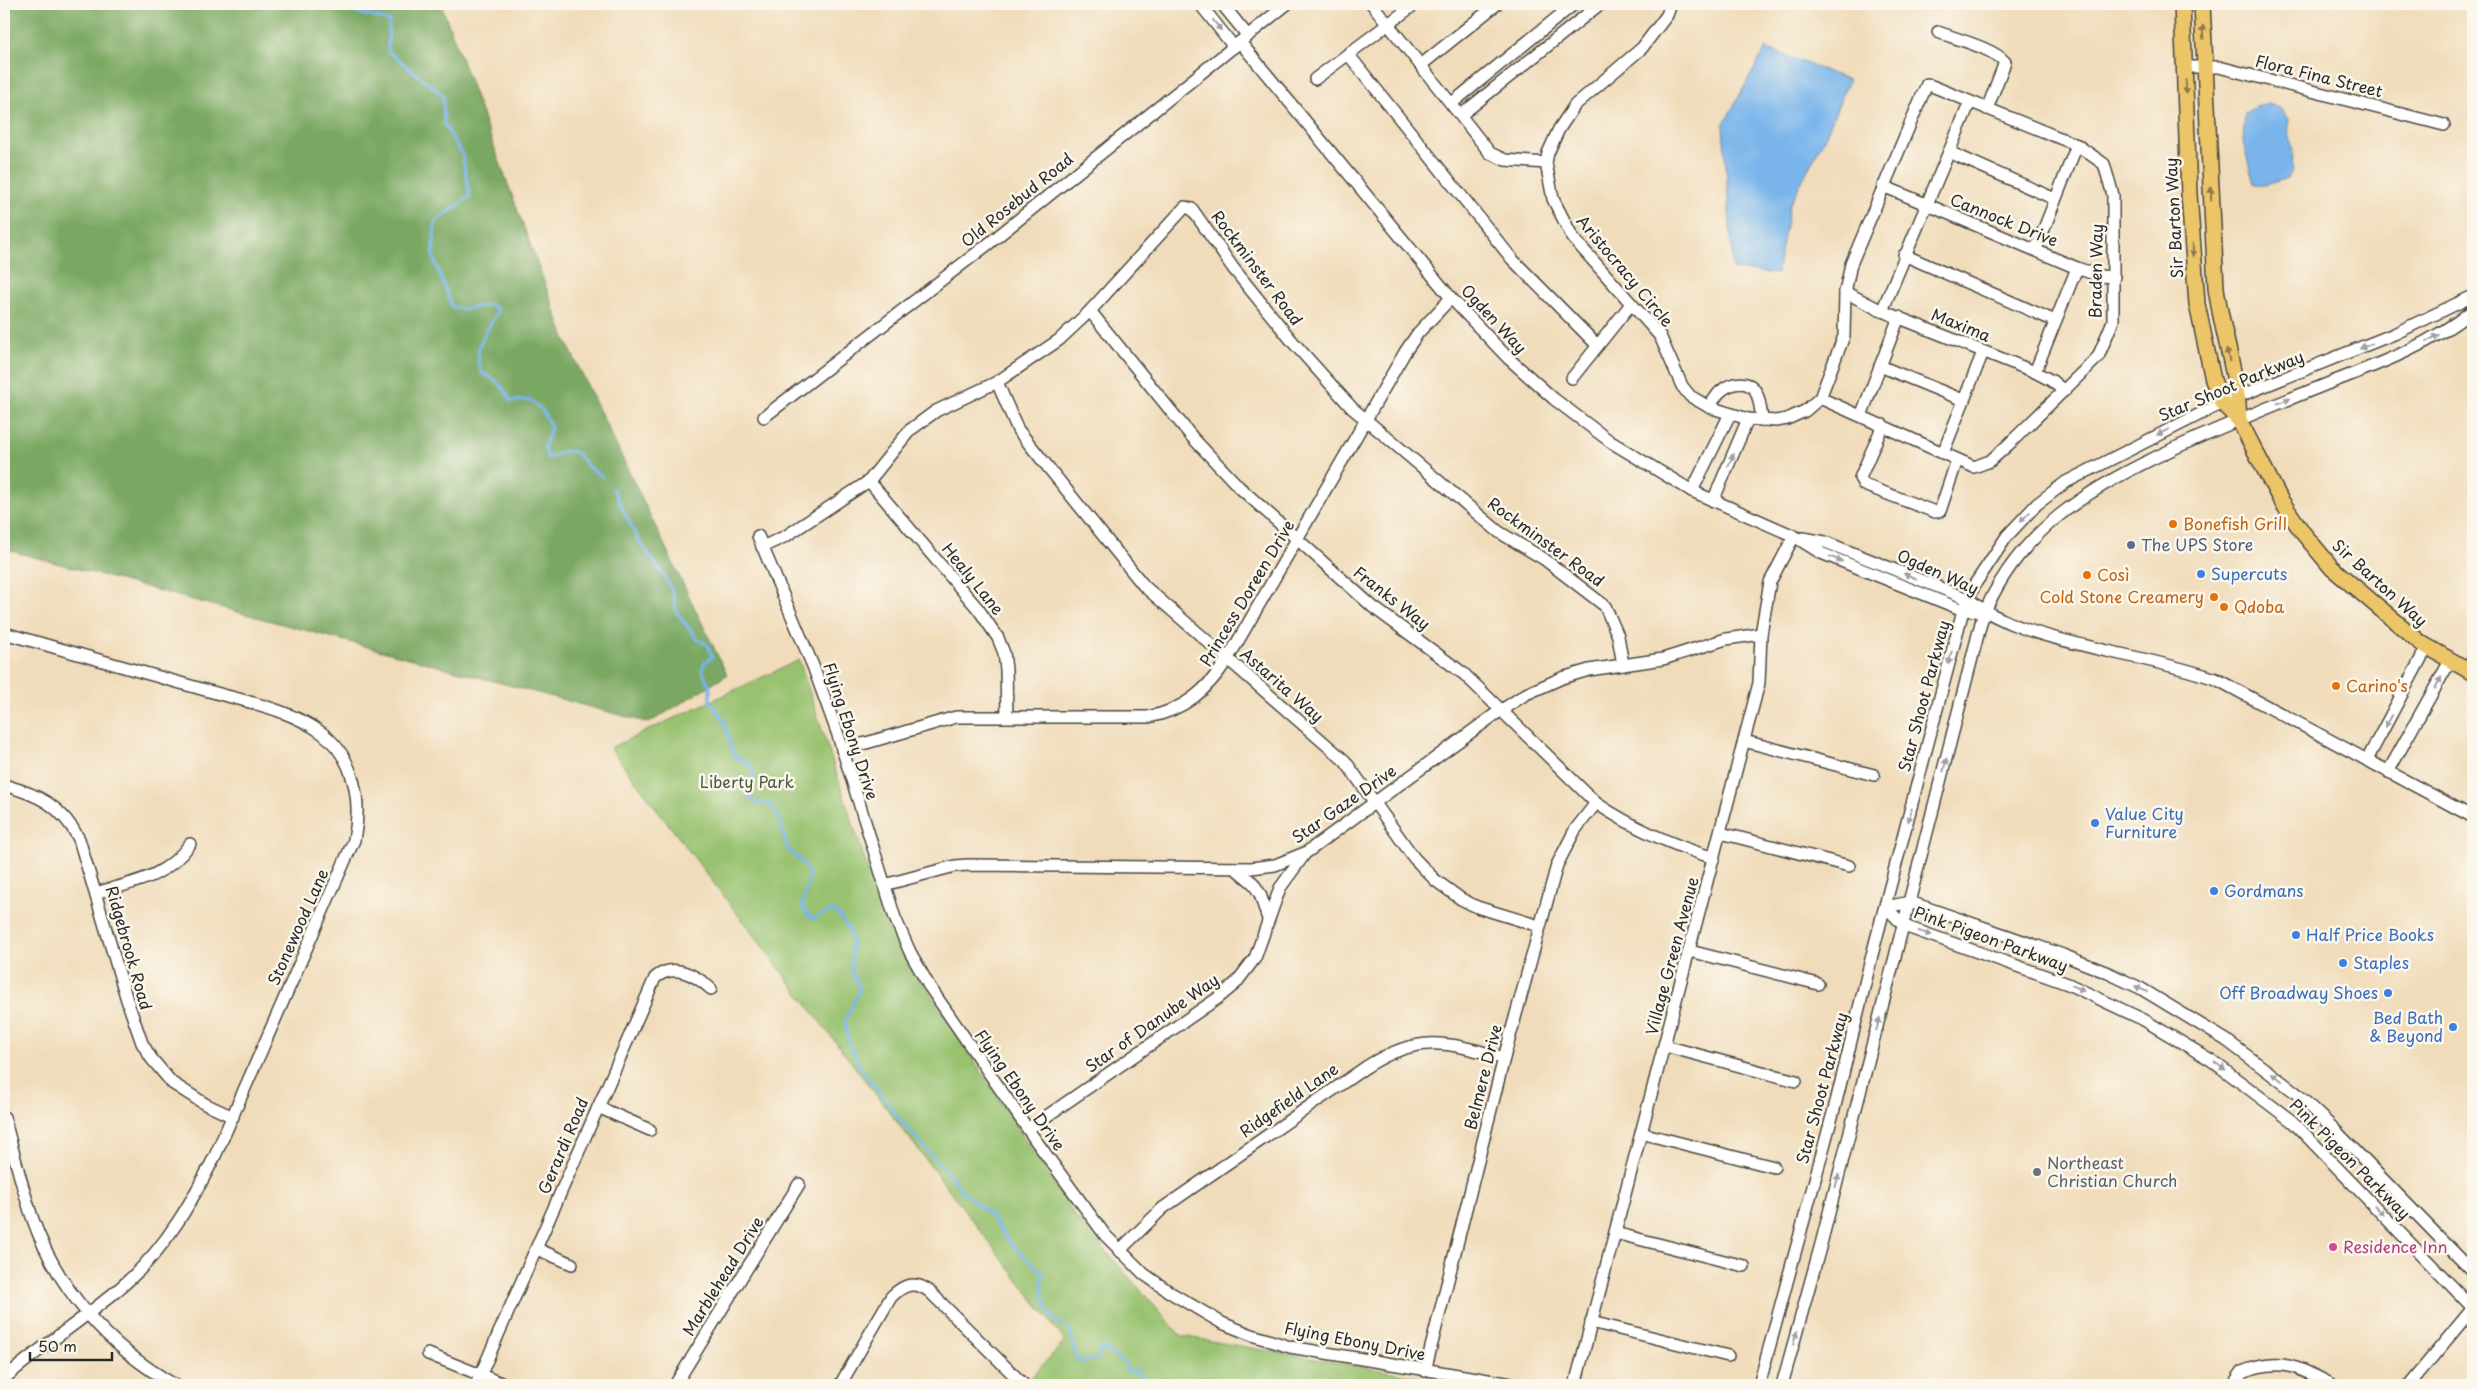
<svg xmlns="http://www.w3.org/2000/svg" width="2477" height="1389" font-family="'Playpen Sans',sans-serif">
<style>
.green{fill:#98c26f;stroke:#62764d}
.forest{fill:#7aa862;stroke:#526a46}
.water{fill:#79b5eb;stroke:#52708b}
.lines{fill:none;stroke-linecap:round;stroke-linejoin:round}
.stream{stroke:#79b5eb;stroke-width:3}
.minor-casing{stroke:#494640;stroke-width:14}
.major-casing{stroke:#494640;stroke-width:18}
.minor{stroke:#fff;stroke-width:11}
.major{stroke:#edc569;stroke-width:15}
.oneway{fill:#a0a0a0}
.oneway2{fill:#8c784a}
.food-dot{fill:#e8710a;stroke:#fbf7ec;stroke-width:2}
.service-dot{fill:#5c6f8a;stroke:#fbf7ec;stroke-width:2}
.shop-dot{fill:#3f7fe0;stroke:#fbf7ec;stroke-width:2}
.worship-dot{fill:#6b7280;stroke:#fbf7ec;stroke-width:2}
.hotel-dot{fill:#d1479c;stroke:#fbf7ec;stroke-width:2}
.labels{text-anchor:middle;stroke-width:5;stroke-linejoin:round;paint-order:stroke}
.street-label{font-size:16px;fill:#2b2b2b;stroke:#fbf7ec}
.food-label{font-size:16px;fill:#c56008;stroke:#fbf7ec;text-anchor:start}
.service-label{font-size:16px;fill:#4e5e75;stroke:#fbf7ec;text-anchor:start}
.shop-label{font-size:16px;fill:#366cbe;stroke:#fbf7ec;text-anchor:start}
.park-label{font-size:16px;fill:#4c583f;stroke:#fbf7ec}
.worship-label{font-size:16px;fill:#5b616d;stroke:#fbf7ec;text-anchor:start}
.hotel-label{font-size:16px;fill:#b23c85;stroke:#fbf7ec;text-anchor:start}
</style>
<rect width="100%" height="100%" fill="#fbf7ec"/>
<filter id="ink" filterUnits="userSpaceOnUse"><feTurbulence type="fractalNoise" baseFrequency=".02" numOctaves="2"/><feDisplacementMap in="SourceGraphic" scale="10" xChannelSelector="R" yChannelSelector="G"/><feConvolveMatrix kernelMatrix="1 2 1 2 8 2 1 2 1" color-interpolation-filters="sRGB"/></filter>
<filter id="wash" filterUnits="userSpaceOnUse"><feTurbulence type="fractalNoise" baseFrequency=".0096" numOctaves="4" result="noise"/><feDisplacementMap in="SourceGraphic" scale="20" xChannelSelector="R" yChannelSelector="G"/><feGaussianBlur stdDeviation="1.12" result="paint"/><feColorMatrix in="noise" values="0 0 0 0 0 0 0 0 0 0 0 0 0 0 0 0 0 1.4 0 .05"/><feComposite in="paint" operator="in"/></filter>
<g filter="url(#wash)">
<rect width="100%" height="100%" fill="#f0dcba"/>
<polygon class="green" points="799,660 887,927 1075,1216 1181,1336 1468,1385 1024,1385 1065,1341 610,748"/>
<polygon class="forest" points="4,4 441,4 567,343 727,675 649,723 4,549"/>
<g class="water">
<polygon points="1766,48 1849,80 1825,137 1790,204 1777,274 1733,269 1723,125"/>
<polygon points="2268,104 2280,108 2289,119 2288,127 2293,152 2292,170 2287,178 2266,185 2254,184 2243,142 2245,113 2255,107"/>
</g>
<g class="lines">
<g class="stream">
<path d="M327,4L389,21L388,51L443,95L444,124L462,154L470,196L435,222L433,256L452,307L462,309L491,305L498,310C488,333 470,346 482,373C496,379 504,387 511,401L531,400L543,411L551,428L544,447L548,458L565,451L576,452L588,467L602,476"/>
<path d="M613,489L638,540L663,574L672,591L677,613L698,640L708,645L712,657L705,662L702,670L710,688V700L725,723L731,747L737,759L745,761L753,768V779L747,794L755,803L770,804L779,818L788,850L799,859L809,873L808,886L802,904L807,914L813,919L832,910L838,914L850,931L852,952L851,970L860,989L845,1022L848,1041L861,1068L901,1121L948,1173L961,1190L989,1214L1011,1244L1043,1273C1040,1295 1046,1321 1070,1329L1076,1358L1081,1362L1098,1359L1101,1348C1111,1351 1115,1359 1125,1363L1128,1372L1136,1370L1147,1385"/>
</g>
</g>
</g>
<g filter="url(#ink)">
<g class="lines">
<defs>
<g id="minor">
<polyline points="1200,4 1234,47"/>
<polyline points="1222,4 1248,36"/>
<polyline points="1372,4 1490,153 1505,160 1546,163"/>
<polyline points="1671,4 1667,15 1642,48 1575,105 1559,129 1548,153 1546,163 1553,199 1573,238 1660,336 1682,386 1690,396 1709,407 1748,419 1776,421 1787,419 1805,411 1820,398 1844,336 1845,292 1851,264 1927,84 2077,145 2104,164 2113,195 2113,321 2098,357 2008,445 1990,461 1974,467 1820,398"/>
<path d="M1938,32C1956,39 1993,48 2005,62L1987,109"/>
<polyline points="1240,42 1451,298 1508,358 1554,399 1611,442 1692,491 1794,536 1821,553 1963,610 1985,612"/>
<polyline points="1348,54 1512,259 1597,345"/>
<polyline points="1421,65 1497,4"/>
<polyline points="2185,67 2219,67 2444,125"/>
<polyline points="1315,79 1415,4"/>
<polyline points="1452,103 1574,4"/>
<polyline points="1461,115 1600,4"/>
<polyline points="1949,152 2055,199"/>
<polyline points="1883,186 2077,268 2100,276 2114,277"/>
<polyline points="2036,249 2077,145"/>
<polyline points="1904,255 2055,321"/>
<polyline points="1845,292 1882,311 2035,372 2052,381 2064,391"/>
<path d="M1090,311L1192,437L1239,487L1373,607L1464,674L1596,803C1633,828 1672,845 1714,858"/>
<polyline points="1882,311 1970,102"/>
<polyline points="1880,366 1963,400"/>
<polyline points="2035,372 2077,268"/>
<polyline points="1572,378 1631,304"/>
<polyline points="997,382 1018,430 1144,586 1345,761 1414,858 1435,880 1461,899 1477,907 1539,926"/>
<path d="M1709,407C1713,402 1716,395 1721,391C1731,382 1749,379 1756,392C1760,400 1761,411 1762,420"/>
<polyline points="1861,416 1899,317"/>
<polyline points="764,417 987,245 1287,4"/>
<polyline points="1883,425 1860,478 1864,485 1935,512 1940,511 1957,460"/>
<polyline points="1943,453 1983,352"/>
<polyline points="869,481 979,610 998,638 1004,653 1006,669 1007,716"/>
<polyline points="1692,491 1730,414"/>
<polyline points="1713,501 1748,419"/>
<polyline points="758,536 813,666 837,732 895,918 910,952 929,986 1036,1141 1105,1235 1144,1274 1171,1293 1222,1323 1252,1335 1290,1347 1518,1385"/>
<path d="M1803,538L1825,542L1968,599C2008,630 2059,639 2107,651C2144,659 2180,667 2216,679L2473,817"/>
<polyline points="762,547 786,536 869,481 910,430 936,411 997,382 1059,340 1090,311 1185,207 1192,209 1233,268 1292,341 1352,408 1499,532 1544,559 1605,606 1618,636 1623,665"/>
<path d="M4,633C71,652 138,671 205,690C243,701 290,709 322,733C355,758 362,802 354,840L215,1156C192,1201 167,1246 129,1280C90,1316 43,1344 4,1379"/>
<polyline points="1744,741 1874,775"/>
<path d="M842,750L956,717H1148C1185,710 1207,690 1227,660L1405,352L1418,333L1451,298"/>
<polyline points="2367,760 2427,647"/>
<polyline points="2388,772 2450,661"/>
<path d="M4,785C39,795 61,805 79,839L127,1000L142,1043L151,1058L172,1083L205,1104L233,1117"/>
<polyline points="1721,833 1849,866"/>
<polyline points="1235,868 1253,883 1260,894 1268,919"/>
<polyline points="884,885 955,866 968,865 1251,868 1275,865 1307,852 1497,713 1526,694 1562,678 1589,670 1663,659 1726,639 1761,634"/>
<path d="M96,893C134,882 166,878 190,844"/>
<polyline points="1886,907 1904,926 2068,984 2144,1020 2211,1060 2293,1122 2473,1308"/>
<polyline points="1886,907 1910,902 2063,955 2108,973 2140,988 2226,1040 2295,1092 2333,1128 2473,1272"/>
<polyline points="1690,951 1818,984"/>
<polyline points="1665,1046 1796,1081"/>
<polyline points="598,1107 650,1130"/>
<path d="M4,1117C13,1150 21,1184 32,1217C57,1289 109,1348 175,1385"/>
<polyline points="1028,1129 1218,998 1236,983 1255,958 1280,888 1304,855"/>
<polyline points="1641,1133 1774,1167"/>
<polyline points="1615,1233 1744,1266"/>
<polyline points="537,1249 572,1264"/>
<path d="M1119,1251L1163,1208L1366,1067C1419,1033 1447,1042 1504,1058"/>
<polyline points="1591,1322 1728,1356"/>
<polyline points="428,1354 506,1385"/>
<polyline points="1425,1371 1504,1058 1557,865 1575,830 1596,803"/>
<path d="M476,1385L655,978C673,962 696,975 711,989"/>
<polyline points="675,1385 799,1184"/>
<path d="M840,1385L891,1297C903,1285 914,1280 929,1291L1024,1385"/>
<polyline points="1575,1385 1759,683 1761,634 1770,582 1794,536"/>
<polyline points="1759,1385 1836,1102 1873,951 1962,614 1975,584 2007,536 2037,504 2066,482 2222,403 2394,334 2473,296"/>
<path d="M1782,1385L1821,1244L1982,619C2017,529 2092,487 2175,448C2227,424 2279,403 2332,382C2382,363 2432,344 2473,310"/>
<path d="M2233,1385L2242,1372C2280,1357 2298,1367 2333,1385"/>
<polyline points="2409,1385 2473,1308"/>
</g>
<g id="major">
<polyline points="2182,4 2189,194 2197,304 2213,380 2222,403 2239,420 2280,499 2303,533 2332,568 2421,643 2473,673"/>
<path d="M2202,4L2216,288C2222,332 2238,376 2239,420"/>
</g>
</defs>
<use href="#minor" class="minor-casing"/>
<use href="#major" class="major-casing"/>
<use href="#minor" class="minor"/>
<use href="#major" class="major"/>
</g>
<defs><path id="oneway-solid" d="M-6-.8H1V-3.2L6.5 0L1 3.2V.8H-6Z" transform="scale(1.25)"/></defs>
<g class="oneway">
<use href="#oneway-solid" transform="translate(1217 25) rotate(52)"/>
<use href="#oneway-solid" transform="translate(2433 338) rotate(-29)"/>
<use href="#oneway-solid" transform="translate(2366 346) rotate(157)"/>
<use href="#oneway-solid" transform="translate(2284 401) rotate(-21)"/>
<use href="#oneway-solid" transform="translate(2163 432) rotate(154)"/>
<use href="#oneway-solid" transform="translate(1731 460) rotate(-66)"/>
<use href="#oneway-solid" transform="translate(2025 517) rotate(134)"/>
<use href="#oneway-solid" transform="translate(1836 559) rotate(22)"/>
<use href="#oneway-solid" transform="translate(1910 576) rotate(-158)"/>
<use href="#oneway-solid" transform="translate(1950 658) rotate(105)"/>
<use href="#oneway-solid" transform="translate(2438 683) rotate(-61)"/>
<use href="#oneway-solid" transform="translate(2388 721) rotate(118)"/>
<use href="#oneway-solid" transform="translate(1945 765) rotate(-76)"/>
<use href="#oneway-solid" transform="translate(1910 815) rotate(105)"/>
<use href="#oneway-solid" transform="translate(1925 933) rotate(18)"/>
<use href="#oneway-solid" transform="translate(2078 988) rotate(24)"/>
<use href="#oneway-solid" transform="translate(2141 989) rotate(-153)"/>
<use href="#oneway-solid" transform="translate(1878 1024) rotate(-75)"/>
<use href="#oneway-solid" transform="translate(2220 1066) rotate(35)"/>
<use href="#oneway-solid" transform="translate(2277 1077) rotate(-141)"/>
<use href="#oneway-solid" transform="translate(1837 1181) rotate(-76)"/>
<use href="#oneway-solid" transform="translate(2379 1210) rotate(46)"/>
<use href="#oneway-solid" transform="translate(1795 1338) rotate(-75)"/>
</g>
<g class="oneway2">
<use href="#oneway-solid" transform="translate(2203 32) rotate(-92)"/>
<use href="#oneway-solid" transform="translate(2186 87) rotate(87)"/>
<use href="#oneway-solid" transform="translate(2211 194) rotate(-91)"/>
<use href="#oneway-solid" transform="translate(2193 250) rotate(87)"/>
<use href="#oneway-solid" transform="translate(2228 355) rotate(-103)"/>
</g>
</g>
<g class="food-dot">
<circle cx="2173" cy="524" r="5"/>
<circle cx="2087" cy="575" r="5"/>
<circle cx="2214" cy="597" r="5"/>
<circle cx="2224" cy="607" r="5"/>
<circle cx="2336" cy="686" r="5"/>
</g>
<circle class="service-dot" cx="2131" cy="545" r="5"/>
<g class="shop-dot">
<circle cx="2201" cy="574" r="5"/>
<circle cx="2095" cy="823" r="5"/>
<circle cx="2214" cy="891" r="5"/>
<circle cx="2296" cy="935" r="5"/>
<circle cx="2343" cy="963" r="5"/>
<circle cx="2388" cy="993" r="5"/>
<circle cx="2453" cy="1027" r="5"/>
</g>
<circle class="worship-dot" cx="2037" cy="1172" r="5"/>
<circle class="hotel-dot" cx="2333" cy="1247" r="5"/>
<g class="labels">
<g class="street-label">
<text transform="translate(2319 76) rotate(14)" y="6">Flora Fina Street</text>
<text transform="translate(1017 200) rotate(-39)" y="6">Old Rosebud Road</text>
<text transform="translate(2174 218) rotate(-93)" y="6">Sir Barton Way</text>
<text transform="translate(2004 220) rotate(22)" y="6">Cannock Drive</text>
<text transform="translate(1257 268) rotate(53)" y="6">Rockminster Road</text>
<text transform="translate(1625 271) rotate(50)" y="6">Aristocracy Circle</text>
<text transform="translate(2096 271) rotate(-89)" y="6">Braden Way</text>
<text transform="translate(1494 319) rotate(47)" y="6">Ogden Way</text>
<text transform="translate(1961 325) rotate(22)" y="6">Maxima</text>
<text transform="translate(2231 386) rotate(-23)" y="6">Star Shoot Parkway</text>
<text transform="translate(1546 542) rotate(36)" y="6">Rockminster Road</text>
<text transform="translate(1938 572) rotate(24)" y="6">Ogden Way</text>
<text transform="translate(973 579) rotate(51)" y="6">Healy Lane</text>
<text transform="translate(2380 583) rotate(42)" y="6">Sir Barton Way</text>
<text transform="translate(1247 593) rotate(-59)" y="6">Princess Doreen Drive</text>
<text transform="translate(1392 598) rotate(38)" y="6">Franks Way</text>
<text transform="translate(1282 685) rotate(41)" y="6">Astarita Way</text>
<text transform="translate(1924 696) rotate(-75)" y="6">Star Shoot Parkway</text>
<text transform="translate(851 731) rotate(72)" y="6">Flying Ebony Drive</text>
<text transform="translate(1344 804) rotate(-35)" y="6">Star Gaze Drive</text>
<text transform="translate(298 927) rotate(-66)" y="6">Stonewood Lane</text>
<text transform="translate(1991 939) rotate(20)" y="6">Pink Pigeon Parkway</text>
<text transform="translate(129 948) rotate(74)" y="6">Ridgebrook Road</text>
<text transform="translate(1672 956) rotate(-75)" y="6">Village Green Avenue</text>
<text transform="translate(1152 1023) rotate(-35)" y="6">Star of Danube Way</text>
<text transform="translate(1483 1077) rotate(-76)" y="6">Belmere Drive</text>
<text transform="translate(1822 1088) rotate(-75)" y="6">Star Shoot Parkway</text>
<text transform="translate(1020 1090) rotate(55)" y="6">Flying Ebony Drive</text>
<text transform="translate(1289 1100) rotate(-35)" y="6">Ridgefield Lane</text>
<text transform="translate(563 1146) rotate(-67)" y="6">Gerardi Road</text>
<text transform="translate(2350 1159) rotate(45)" y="6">Pink Pigeon Parkway</text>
<text transform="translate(723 1276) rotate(-58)" y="6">Marblehead Drive</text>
<text transform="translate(1355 1341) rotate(11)" y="6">Flying Ebony Drive</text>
</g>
<g class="food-label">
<text x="2183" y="530">Bonefish Grill</text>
<text x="2097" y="581">Così</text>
<text x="2204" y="603" text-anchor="end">Cold Stone Creamery</text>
<text x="2234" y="613">Qdoba</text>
<text x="2346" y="692">Carino's</text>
</g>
<g class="service-label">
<text x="2141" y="551">The UPS Store</text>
</g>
<g class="shop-label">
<text x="2211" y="580">Supercuts</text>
<text x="2105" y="820">Value City<tspan x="2105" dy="18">Furniture</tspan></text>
<text x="2224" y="897">Gordmans</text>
<text x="2306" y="941">Half Price Books</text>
<text x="2353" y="969">Staples</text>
<text x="2378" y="999" text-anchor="end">Off Broadway Shoes</text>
<text x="2443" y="1024" text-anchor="end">Bed Bath<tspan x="2443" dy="18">&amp; Beyond</tspan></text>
</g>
<g class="park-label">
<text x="747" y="788">Liberty Park</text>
</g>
<g class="worship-label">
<text x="2047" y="1169">Northeast<tspan x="2047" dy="18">Christian Church</tspan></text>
</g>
<g class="hotel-label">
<text x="2343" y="1253">Residence Inn</text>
</g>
</g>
<rect width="2477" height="1389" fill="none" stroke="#fbf7ec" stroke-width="20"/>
<path d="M30 1352v8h82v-8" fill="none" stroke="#2b2b2b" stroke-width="2.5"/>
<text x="38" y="1352" font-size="15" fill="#2b2b2b" stroke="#fbf7ec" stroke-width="4" paint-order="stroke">50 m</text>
</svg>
